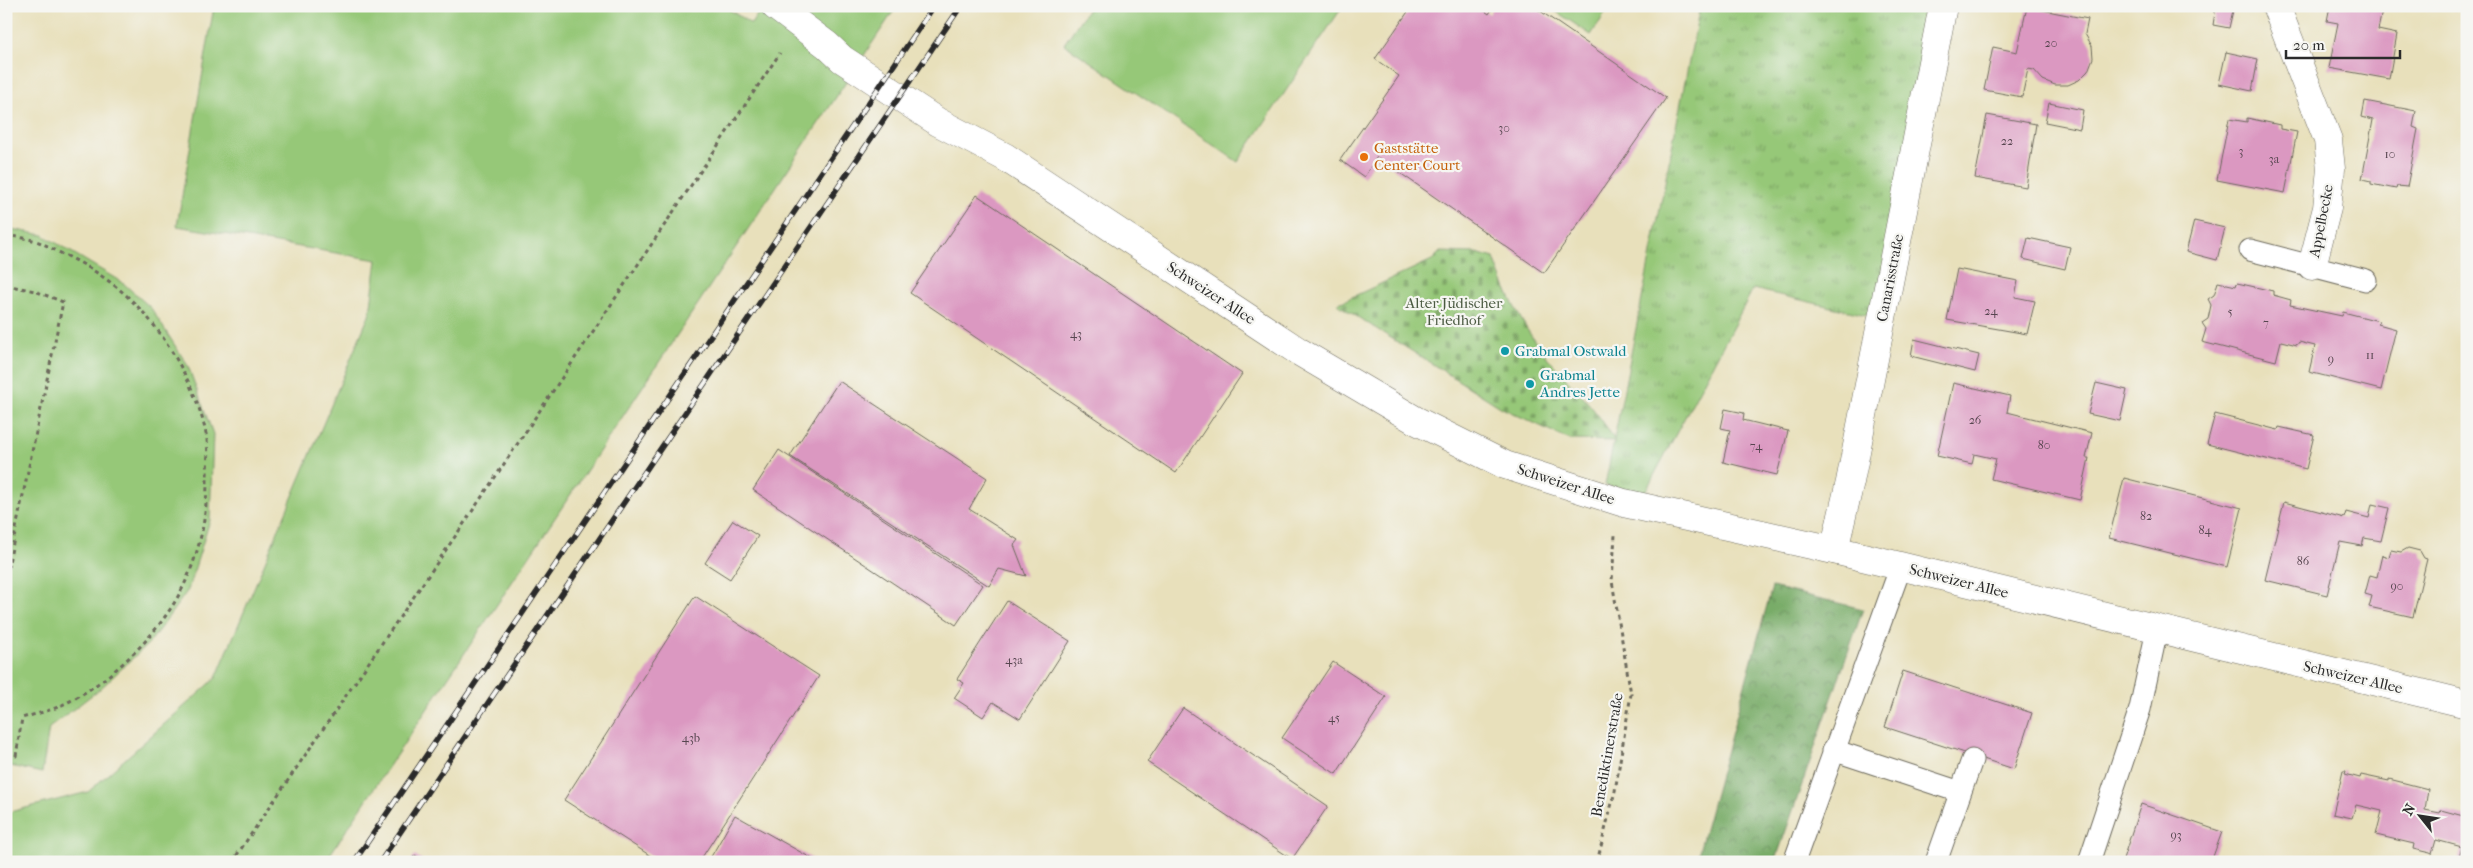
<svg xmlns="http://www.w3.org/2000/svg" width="2473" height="868" font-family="'IM FELL French Canon',serif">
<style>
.grass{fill:url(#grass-tufts);stroke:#607a52}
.forest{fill:url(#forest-crowns);stroke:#526c4a}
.cemetery{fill:url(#cemetery-stones);stroke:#607a52}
.park{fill:#96c878;stroke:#607a52}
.building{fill:#db98c1}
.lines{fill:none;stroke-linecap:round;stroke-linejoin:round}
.service-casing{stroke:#6d6a5d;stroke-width:23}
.minor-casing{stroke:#6d6a5d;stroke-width:29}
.path{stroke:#6d6a5d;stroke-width:3;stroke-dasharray:4 4;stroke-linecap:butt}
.service{stroke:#fff;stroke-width:21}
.minor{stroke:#fff;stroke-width:28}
.rail-casing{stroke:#2b2b2b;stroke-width:5.5}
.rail{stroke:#f6f6f2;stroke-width:4;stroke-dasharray:11;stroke-linecap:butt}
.food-dot{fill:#e8710a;stroke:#f6f6f2;stroke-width:2}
.culture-dot{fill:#0f9aa8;stroke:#f6f6f2;stroke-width:2}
.labels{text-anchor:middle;stroke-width:4.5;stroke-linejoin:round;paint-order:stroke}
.number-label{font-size:12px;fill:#574650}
.food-label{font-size:15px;fill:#c56008;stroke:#f6f6f2;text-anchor:start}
.street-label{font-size:15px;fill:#2b2b2b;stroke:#f6f6f2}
.park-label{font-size:15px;fill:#4b5a42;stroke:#f6f6f2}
.culture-label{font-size:15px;fill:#0d838f;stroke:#f6f6f2;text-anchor:start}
</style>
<defs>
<pattern id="grass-tufts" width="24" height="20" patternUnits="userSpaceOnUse" patternTransform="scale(1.25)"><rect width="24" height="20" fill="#96c878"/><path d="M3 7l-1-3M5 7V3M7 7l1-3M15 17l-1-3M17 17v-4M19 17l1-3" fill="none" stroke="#7ba363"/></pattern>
<pattern id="forest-crowns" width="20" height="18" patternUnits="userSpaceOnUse" patternTransform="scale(1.25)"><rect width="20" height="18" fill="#78ac68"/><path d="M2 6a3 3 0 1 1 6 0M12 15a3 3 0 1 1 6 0" fill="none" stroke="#638c56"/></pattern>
<pattern id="cemetery-stones" width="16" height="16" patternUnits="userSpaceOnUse" patternTransform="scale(1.25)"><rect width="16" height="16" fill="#96c878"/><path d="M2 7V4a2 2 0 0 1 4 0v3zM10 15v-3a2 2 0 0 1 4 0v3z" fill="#7ba363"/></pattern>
</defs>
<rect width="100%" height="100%" fill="#f6f6f2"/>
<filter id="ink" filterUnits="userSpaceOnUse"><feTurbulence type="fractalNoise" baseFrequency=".02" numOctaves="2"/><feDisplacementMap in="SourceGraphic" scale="10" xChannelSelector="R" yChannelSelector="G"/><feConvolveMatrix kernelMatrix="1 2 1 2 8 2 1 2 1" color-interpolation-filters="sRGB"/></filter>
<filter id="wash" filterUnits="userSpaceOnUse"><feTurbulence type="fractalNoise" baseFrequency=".0096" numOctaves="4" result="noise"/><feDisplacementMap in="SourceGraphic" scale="20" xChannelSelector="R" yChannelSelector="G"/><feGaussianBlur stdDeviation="1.12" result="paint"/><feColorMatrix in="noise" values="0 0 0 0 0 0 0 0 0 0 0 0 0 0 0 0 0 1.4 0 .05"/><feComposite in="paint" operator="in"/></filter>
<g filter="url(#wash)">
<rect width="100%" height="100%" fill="#e8e0bb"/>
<polygon class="grass" points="1700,6 1933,6 1875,317 1753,289 1643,496 1605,485"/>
<polygon class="forest" points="1772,587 1863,609 1775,862 1696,862"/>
<path class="cemetery" d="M1440,252L1476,253L1494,258C1505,290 1521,324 1542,351C1566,381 1596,406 1615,441L1570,440L1502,408L1337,304L1432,260Z"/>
<g class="park">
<polygon points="214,6 724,6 751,24 763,6 897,6 325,862 6,862 6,813 88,792 216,678 370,313 377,260 177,226"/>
<polygon points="1090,6 1343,6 1238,162 1064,44"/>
<polygon points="1548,6 1610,6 1591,35"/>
<polygon points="6,228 43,235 123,283 151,308 188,366 213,434 210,520 188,590 150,642 101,688 49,728 42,773 6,765"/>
</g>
<g id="blocks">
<g class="building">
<polygon points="1412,6 1478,6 1489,14 1494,6 1533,6 1666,98 1544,273 1377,157 1364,177 1340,160 1399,76 1375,59"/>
<polygon points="2216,6 2234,6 2229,28 2213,25"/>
<polygon points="2330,6 2383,6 2378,30 2397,34 2389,79 2329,68 2338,23 2327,21"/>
<polygon points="2027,7 2088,19 2085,34 2092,46 2093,58 2088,71 2079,80 2068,85 2055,85 2043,80 2034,70 2028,69 2022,97 1984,90 1993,47 2017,52"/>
<polygon points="2226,52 2258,59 2252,91 2219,84"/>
<polygon points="2365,101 2416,111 2413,127 2418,129 2407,187 2397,186 2396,189 2371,184 2371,181 2362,179 2373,120 2362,117"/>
<polygon points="2049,103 2083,110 2080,129 2045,122"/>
<polygon points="1987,115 2036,124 2026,187 1975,178"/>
<polygon points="2247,118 2280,125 2280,129 2297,132 2285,193 2217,180 2229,119 2247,122"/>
<polygon points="977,195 1242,374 1176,473 910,293"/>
<polygon points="2194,221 2225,228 2217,260 2186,252"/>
<polygon points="2028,238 2070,247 2065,269 2023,259"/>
<polygon points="1957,269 2018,281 2015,297 2035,301 2027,334 1947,320"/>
<polygon points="2218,282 2236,286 2237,283 2273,291 2273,295 2291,300 2290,305 2342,316 2343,312 2379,321 2378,324 2396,329 2381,390 2309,372 2315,346 2299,342 2297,345 2281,341 2276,361 2202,342 2206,329 2202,323 2208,319 2211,305 2208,299 2214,295"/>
<polygon points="1914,339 1979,355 1975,372 1911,356"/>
<polygon points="839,381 987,478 969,509 1018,540 1014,545 1026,576 999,569 989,586 790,456"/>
<polygon points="1953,383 2010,396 2007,412 2092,433 2086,458 2089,458 2080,500 1991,479 1996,459 1974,454 1972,464 1937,456"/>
<polygon points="2096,383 2127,390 2120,421 2088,414"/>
<polygon points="1725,409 1744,413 1743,420 1788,431 1777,475 1723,462 1730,430 1721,428"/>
<polygon points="2215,414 2278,430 2279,427 2314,435 2306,469 2207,444"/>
<polygon points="779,450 983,585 956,625 753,490"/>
<polygon points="2124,478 2242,508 2227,567 2109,538"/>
<polygon points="2284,502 2344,518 2346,512 2369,518 2372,504 2389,508 2381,541 2364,538 2362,546 2340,542 2327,595 2265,580"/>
<polygon points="733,520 758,536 730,579 705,563"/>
<polygon points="2408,548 2420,551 2424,558 2427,559 2413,617 2369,607 2372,596 2365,594 2370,575 2377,577 2382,555 2389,557 2391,550 2401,552"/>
<polygon points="695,596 819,676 699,862 660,862 564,800"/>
<polygon points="1007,601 1070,641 1020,719 993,702 983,717 954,698 964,683 957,679"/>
<polygon points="1333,662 1386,697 1336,774 1282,738"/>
<polygon points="1903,671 2032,713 2014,769 1885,727"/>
<polygon points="1183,708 1328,806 1292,859 1147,762"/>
<polygon points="2343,771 2346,771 2345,774 2360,778 2361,775 2389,781 2389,779 2428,789 2425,810 2440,813 2441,810 2467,817 2467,862 2458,862 2462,847 2436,840 2432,854 2430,853 2413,849 2414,844 2376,835 2382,811 2356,805 2352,818 2333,814"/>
<polygon points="2141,804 2222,832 2211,862 2122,862"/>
<polygon points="735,815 818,862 708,862"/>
<polygon points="415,855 425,862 410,862"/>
</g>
</g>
</g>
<g filter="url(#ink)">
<use href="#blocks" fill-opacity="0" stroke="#6d6a5d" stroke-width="1"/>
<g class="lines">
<defs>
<g id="service">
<polyline points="2250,250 2366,280"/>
<polyline points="1833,750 1960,792"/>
<polyline points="1794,862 1901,566"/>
<polyline points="1936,862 1972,760"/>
<polyline points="2089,862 2140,709 2157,630"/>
</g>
<g id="minor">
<polyline points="775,6 827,45 842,59 938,122 1005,157 1298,351 1415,420 1505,465 1624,503 1834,550 2467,704"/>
<polyline points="2276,6 2328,140 2331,169 2327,208 2312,266"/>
<polyline points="1834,550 1850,482 1943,6"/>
</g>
</defs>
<use href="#service" class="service-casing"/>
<use href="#minor" class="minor-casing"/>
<g class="path">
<path d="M6,235C16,237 26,238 36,241C45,244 54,250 63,254C108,275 143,305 169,347C186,374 200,403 206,434C209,448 207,465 207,479C207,511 202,541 190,571C170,625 113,681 62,705C50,711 35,714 22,718L16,756L6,754"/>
<polyline points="6,285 35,291 63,302 6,577"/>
<polyline points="232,862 465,522 780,53"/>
<polyline points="1597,862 1615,791 1631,694 1612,581 1615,535"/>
</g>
<use href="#service" class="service"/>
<use href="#minor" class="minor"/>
<defs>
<g id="rail">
<polyline points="354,862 934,6"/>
<polyline points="380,862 961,6"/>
</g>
</defs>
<use href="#rail" class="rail-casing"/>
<use href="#rail" class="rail"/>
</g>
</g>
<circle class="food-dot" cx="1364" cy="157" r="5"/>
<g class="culture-dot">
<circle cx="1505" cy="351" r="5"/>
<circle cx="1530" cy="384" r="5"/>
</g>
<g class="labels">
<g class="number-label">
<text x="2051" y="47">20</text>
<text x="1504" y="132">30</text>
<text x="2007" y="145">22</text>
<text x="2241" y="155">3</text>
<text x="2390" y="158">10</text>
<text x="2274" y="163">3a</text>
<text x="1991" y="315">24</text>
<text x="2230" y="316">5</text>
<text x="2266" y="327">7</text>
<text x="1076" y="338">43</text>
<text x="2370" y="359">11</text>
<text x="2331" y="363">9</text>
<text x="1975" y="424">26</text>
<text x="2044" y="449">80</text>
<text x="1756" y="450">74</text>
<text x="2146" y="520">82</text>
<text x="2205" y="534">84</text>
<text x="2303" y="565">86</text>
<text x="2397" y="590">90</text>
<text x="1014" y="664">43a</text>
<text x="1334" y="722">45</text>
<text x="691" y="742">43b</text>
<text x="2176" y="839">93</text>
</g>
<g class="food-label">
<text x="1374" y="153">Gaststätte<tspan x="1374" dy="17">Center Court</tspan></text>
</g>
<g class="street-label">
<text transform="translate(2321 221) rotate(-79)" y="5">Appelbecke</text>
<text transform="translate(1890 278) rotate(-79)" y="5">Canarisstraße</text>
<text transform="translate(1211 293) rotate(33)" y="5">Schweizer Allee</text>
<text transform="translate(1566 484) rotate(18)" y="5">Schweizer Allee</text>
<text transform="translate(1959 581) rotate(14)" y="5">Schweizer Allee</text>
<text transform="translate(2353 677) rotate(13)" y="5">Schweizer Allee</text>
<text transform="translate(1607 755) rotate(-80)" y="5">Benediktinerstraße</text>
</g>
<g class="park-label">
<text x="1454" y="308">Alter Jüdischer<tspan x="1454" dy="17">Friedhof</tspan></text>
</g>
<g class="culture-label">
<text x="1515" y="356">Grabmal Ostwald</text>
<text x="1540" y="380">Grabmal<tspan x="1540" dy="17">Andres Jette</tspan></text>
</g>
</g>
<rect width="2473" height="868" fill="none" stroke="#f6f6f2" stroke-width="25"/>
<g transform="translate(2420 816) rotate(300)" stroke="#f6f6f2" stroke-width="4" paint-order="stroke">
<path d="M0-4L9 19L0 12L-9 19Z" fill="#2b2b2b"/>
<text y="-8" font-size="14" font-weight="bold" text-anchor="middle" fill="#2b2b2b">N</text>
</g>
<path d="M2286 50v8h114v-8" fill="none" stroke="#2b2b2b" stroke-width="2.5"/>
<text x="2293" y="50" font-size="15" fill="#2b2b2b" stroke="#f6f6f2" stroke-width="4" paint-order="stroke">20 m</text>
</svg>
